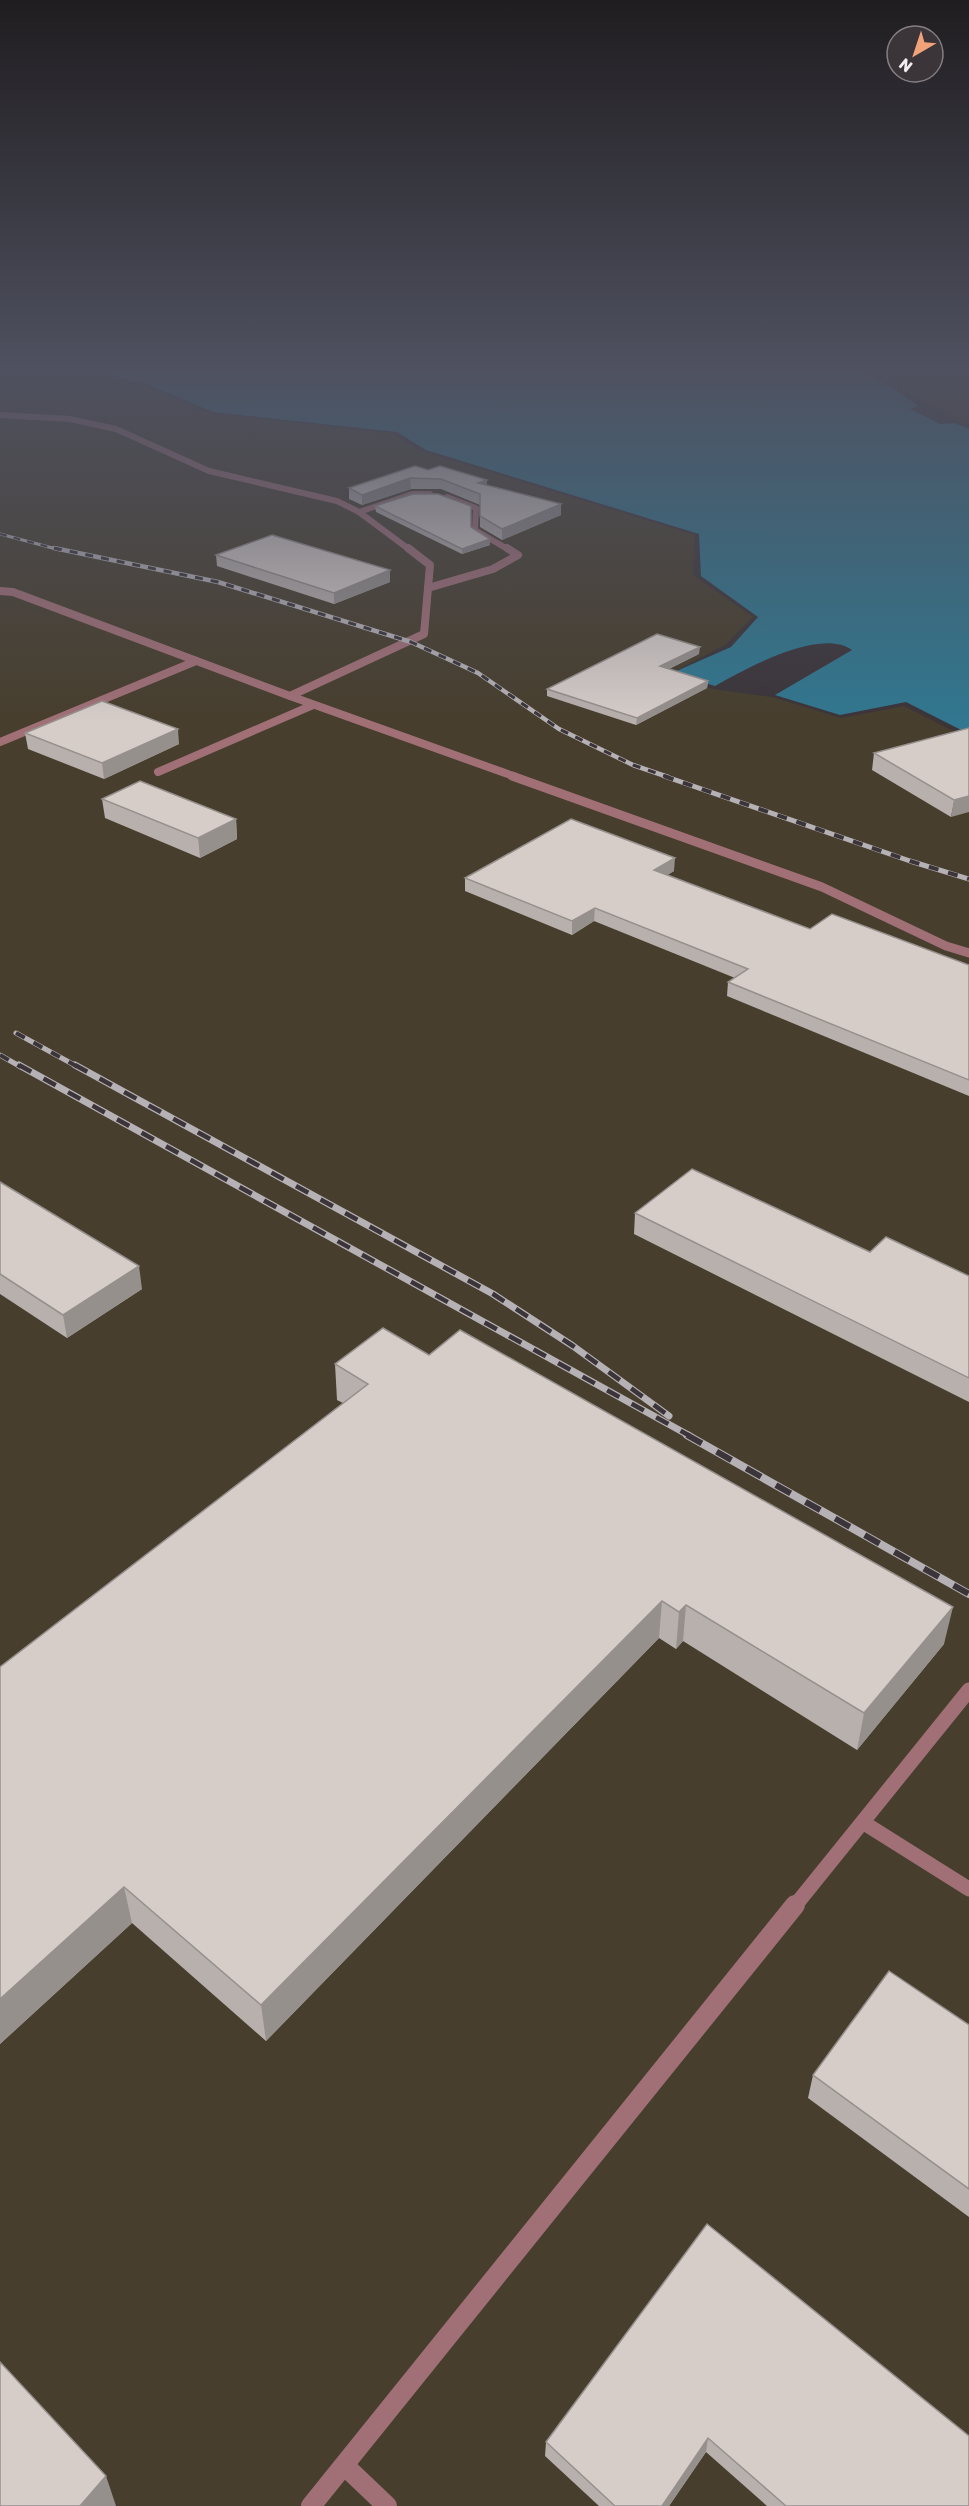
<svg xmlns="http://www.w3.org/2000/svg" width="969" height="2506" font-family="Rubik,sans-serif">
<style>
.industrial{fill:#473e2d}
.water{fill:#31778f}
.lines{fill:none;stroke-linecap:round;stroke-linejoin:round}
.service-far4{stroke:#a17077;stroke-width:6}
.service-far3{stroke:#a17077;stroke-width:8}
.service-far2{stroke:#a17077;stroke-width:9}
.service-far1{stroke:#a17077;stroke-width:15}
.service{stroke:#a17077;stroke-width:20}
.rail-far4-casing{stroke:#b6b1b5;stroke-width:3}
.rail-far3-casing{stroke:#b6b1b5;stroke-width:4.5}
.rail-far2-casing{stroke:#b6b1b5;stroke-width:5}
.rail-far1-casing{stroke:#b6b1b5;stroke-width:7}
.rail-casing{stroke:#b6b1b5;stroke-width:8}
.rail-far4{stroke:#3b353a;stroke-width:2;stroke-dasharray:7;stroke-linecap:butt}
.rail-far3{stroke:#3b353a;stroke-width:3;stroke-dasharray:8;stroke-linecap:butt}
.rail-far2{stroke:#3b353a;stroke-width:4;stroke-dasharray:10;stroke-linecap:butt}
.rail-far1{stroke:#3b353a;stroke-width:4.5;stroke-dasharray:14;stroke-linecap:butt}
.rail{stroke:#3b353a;stroke-width:6;stroke-dasharray:17;stroke-linecap:butt}
.wall{fill:#b8b0ad}
.shaded-wall{fill:#96908d}
.building{fill:#d6cdc9;stroke:#96908d;stroke-width:1.5}
</style>
<rect width="100%" height="100%" fill="#3b353a"/>
<g class="industrial">
<polygon points="0,371 79,371 142,385 209,413 390,433 421,451 695,535 693,575 753,617 725,645 667,675 713,689 772,697 841,718 904,706 969,739 969,2506 0,2506"/>
<polygon points="866,371 969,371 969,425"/>
</g>
<path class="water" d="M89,371H862L893,388L918,406L910,409L940,424L954,423L969,429V734L906,702L840,715L775,695L852,650C820,627 745,669 715,686L672,673L731,647L758,617L701,576L699,534L426,450L397,432L213,412L147,384Z"/>
<g class="lines">
<g class="service-far4">
<polyline points="0,415 70,419 116,429 209,471 337,501 359,512 410,550"/>
<polyline points="447,497 476,508 475,530 509,550"/>
<polyline points="359,512 412,494 430,494"/>
</g>
<g class="service-far3">
<polyline points="428,588 493,569 518,555 507,548"/>
<polyline points="0,591 13,592 290,696 424,634 430,565 408,548"/>
<polyline points="290,696 516,777"/>
<polyline points="0,742 196,661"/>
<polyline points="158,772 313,705"/>
</g>
<polyline class="service-far2" points="512,776 822,887 946,946 969,953"/>
<g class="service-far1">
<polyline points="864,1823 969,1889"/>
<polyline points="794,1907 969,1690"/>
</g>
<g class="service">
<polyline points="345,2466 387,2506"/>
<polyline points="311,2506 795,1905"/>
</g>
<defs>
<polyline id="rail-far4" points="0,534 60,550"/>
<polyline id="rail-far3" points="54,548 218,582 411,642 478,673 559,729 633,765 668,777"/>
<g id="rail-far2">
<polyline points="664,776 910,861 969,879"/>
<polyline points="16,1033 78,1067"/>
<polyline points="0,1055 21,1067"/>
</g>
<g id="rail-far1">
<polyline points="19,1065 690,1436"/>
<polyline points="75,1065 493,1294 573,1346 669,1416"/>
</g>
<polyline id="rail" points="687,1435 969,1594"/>
</defs>
<use href="#rail-far4" class="rail-far4-casing"/>
<use href="#rail-far3" class="rail-far3-casing"/>
<use href="#rail-far2" class="rail-far2-casing"/>
<use href="#rail-far1" class="rail-far1-casing"/>
<use href="#rail" class="rail-casing"/>
<use href="#rail-far4" class="rail-far4"/>
<use href="#rail-far3" class="rail-far3"/>
<use href="#rail-far2" class="rail-far2"/>
<use href="#rail-far1" class="rail-far1"/>
<use href="#rail" class="rail"/>
</g>
<g class="wall">
<polygon points="415,466 561,504 561,515 502,540 480,527 480,505 441,489 411,489 362,505 349,499 349,488"/>
<polygon points="375,506 471,527 490,545 462,554 376,512"/>
<polygon points="216,555 390,570 390,582 334,604 217,566"/>
<polygon points="699,654 669,669 708,681 707,688 636,725 547,696 547,689"/>
<polygon points="969,728 951,817 872,770 874,753"/>
<polygon points="25,733 179,744 104,779 28,749"/>
<polygon points="102,799 236,819 237,839 200,858 105,818"/>
<polygon points="674,871 667,875 810,929 969,965 969,1096 727,996 728,982 735,978 594,921 572,935 465,891 465,878"/>
<polygon points="0,1182 142,1289 67,1338 0,1294"/>
<polygon points="635,1213 870,1252 969,1276 969,1402 634,1234"/>
<polygon points="429,1355 944,1644 857,1750 683,1641 676,1649 659,1638 266,2041 132,1923 0,2044 0,1667 343,1403 337,1400 335,1364"/>
<polygon points="969,2025 969,2217 808,2098 813,2075"/>
<polygon points="707,2224 969,2506 767,2506 706,2452 669,2506 599,2506 545,2456 546,2442"/>
</g>
<g class="shaded-wall">
<polygon points="410,478 411,489 362,505 362,495"/>
<polygon points="487,480 487,491 478,483"/>
<polygon points="561,504 561,515 502,540 502,529"/>
<polygon points="490,539 490,545 462,554 462,549"/>
<polygon points="390,570 390,582 334,604 334,593"/>
<polygon points="700,647 699,654 660,673 660,666"/>
<polygon points="708,681 707,688 636,725 637,718"/>
<polygon points="178,729 179,744 104,779 102,763"/>
<polygon points="969,796 969,812 951,817 954,800"/>
<polygon points="236,819 237,839 200,858 198,838"/>
<polygon points="675,858 674,871 653,884 654,870"/>
<polygon points="595,908 594,921 572,935 572,921"/>
<polygon points="139,1266 142,1289 67,1338 63,1315"/>
<polygon points="662,1601 659,1638 266,2041 261,2005"/>
<polygon points="686,1605 683,1641 676,1649 679,1612"/>
<polygon points="953,1607 944,1644 857,1750 864,1713"/>
<polygon points="124,1887 132,1923 0,2044 0,1999"/>
<polygon points="708,2438 706,2452 669,2506 662,2506"/>
<polygon points="106,2476 116,2506 80,2506"/>
</g>
<g class="building">
<polygon points="415,466 428,470 440,466 487,480 478,483 561,504 502,529 480,516 480,494 441,479 410,478 362,495 349,488"/>
<polygon points="413,494 438,494 471,506 471,527 490,539 462,549 375,506"/>
<polygon points="272,535 390,570 334,593 216,555"/>
<polygon points="657,634 700,647 660,666 708,681 637,718 547,689"/>
<polygon points="102,701 178,729 102,763 25,733"/>
<polygon points="969,728 969,796 954,800 874,753"/>
<polygon points="140,781 236,819 198,838 102,799"/>
<polygon points="571,819 675,858 654,870 810,929 832,914 969,965 969,1080 728,982 748,969 595,908 572,921 465,878"/>
<polygon points="692,1169 870,1252 886,1237 969,1276 969,1378 635,1213"/>
<polygon points="0,1182 139,1266 63,1315 0,1274"/>
<polygon points="383,1328 429,1355 460,1330 953,1607 864,1713 686,1605 679,1612 662,1601 261,2005 124,1887 0,1999 0,1667 368,1384 335,1364"/>
<polygon points="889,1971 969,2025 969,2189 813,2075"/>
<polygon points="707,2224 969,2436 969,2506 786,2506 708,2438 662,2506 615,2506 546,2442"/>
<polygon points="0,2362 106,2476 80,2506 0,2506"/>
</g>
<linearGradient id="sky" x2="0" y2="1"><stop stop-color="#201d20"/><stop offset="0.51" stop-color="#4f5160"/><stop offset="1" stop-color="#4f5160" stop-opacity="0"/></linearGradient>
<rect width="969" height="722" fill="url(#sky)"/>
<g transform="translate(915 54) rotate(219)"><circle r="28" fill="#3b353a" stroke="#847f83" stroke-width="1.5"/>
<path d="M0-4.5L10 22L0 15L-10 22Z" fill="#f0a279"/>
<text y="-9" font-size="16" font-weight="bold" text-anchor="middle" fill="#f1edf0">N</text>
</g>
</svg>
